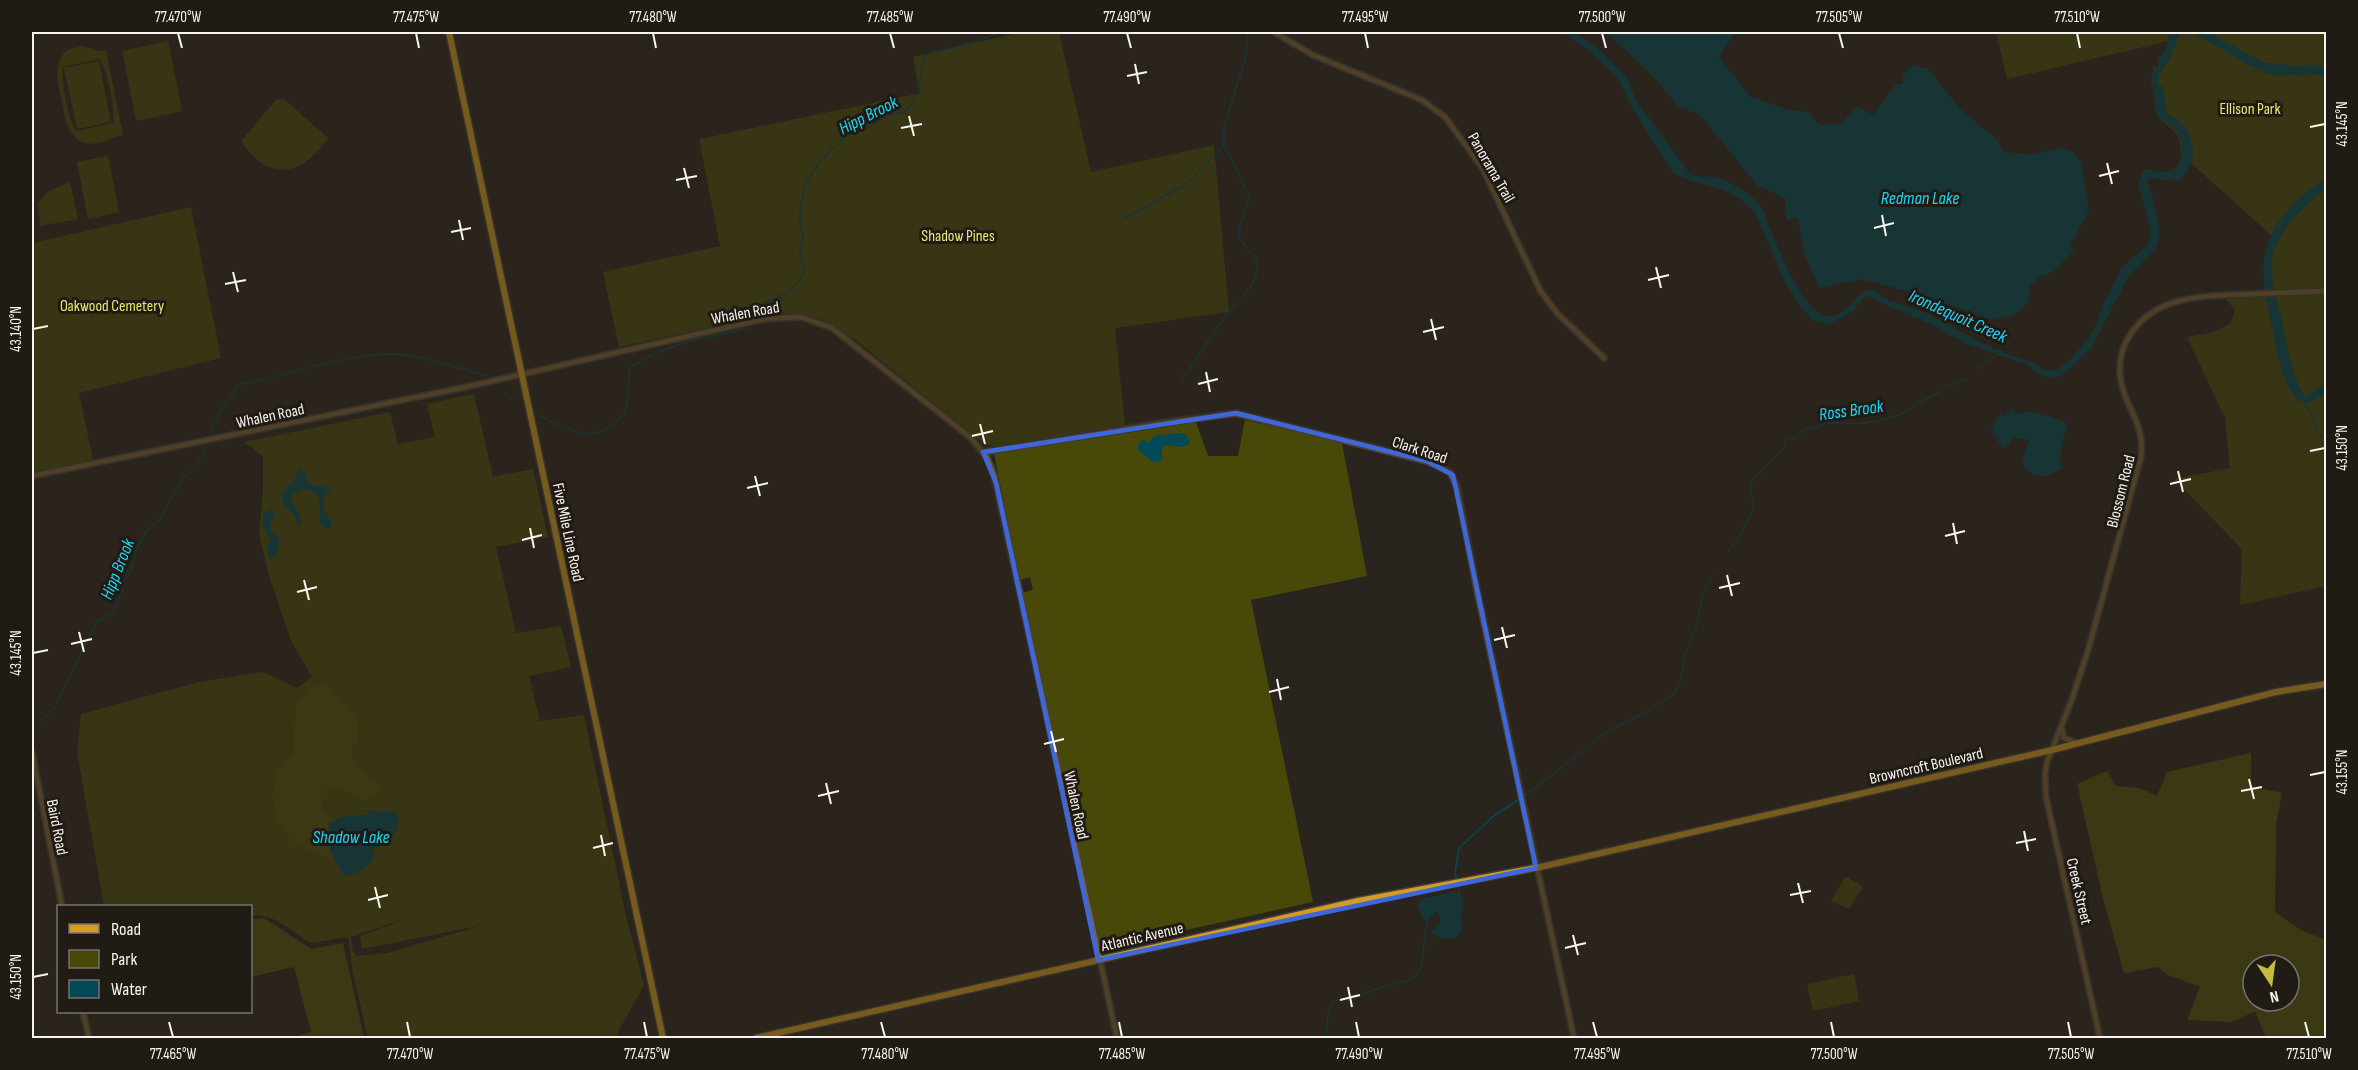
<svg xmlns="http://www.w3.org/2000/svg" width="2358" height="1070" font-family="'Sofia Sans Condensed',sans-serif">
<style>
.green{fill:#484908;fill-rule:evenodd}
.forest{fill:#50510b;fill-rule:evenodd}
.water{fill:#034956}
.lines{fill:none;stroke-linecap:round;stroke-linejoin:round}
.stream{stroke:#034956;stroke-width:1.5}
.minor-casing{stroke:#47413b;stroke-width:8}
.major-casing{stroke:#47413b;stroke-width:9}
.minor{stroke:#7c6230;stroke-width:4.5}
.major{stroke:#d49d20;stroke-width:6}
.marked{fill:none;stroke:#3e67dc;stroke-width:4.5;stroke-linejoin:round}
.ticks{fill:none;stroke:#f8f4f0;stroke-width:2}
.labels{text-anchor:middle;stroke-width:6;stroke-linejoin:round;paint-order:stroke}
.park-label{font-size:16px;fill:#e6e977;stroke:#201b14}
.street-label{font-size:16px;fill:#f8f4f0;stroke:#201b14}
.water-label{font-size:18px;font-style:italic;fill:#20d4f6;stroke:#201b14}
.neatline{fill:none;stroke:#f8f4f0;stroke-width:2}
.ticks-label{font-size:15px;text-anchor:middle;fill:#f8f4f0}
</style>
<rect width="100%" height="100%" fill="#2a241e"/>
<g class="green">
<polygon points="1022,32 1059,32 1091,172 1214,145 1229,312 1115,328 1125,425 994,447 985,445 856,340 821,319 791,313 756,317 619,347 603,272 720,246 699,139 920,93 913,57"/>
<path d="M1996,32H2326V586L2240,605L2242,549L2174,479L2230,468L2225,418L2187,337L2214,332L2231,323L2235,310L2226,299L2266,297L2264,262L2272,236L2181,154C2181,128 2172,132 2157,116L2155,93L2151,81L2154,67H2159L2157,60L2166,51L2169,41L2007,79Z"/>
<polygon points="168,41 182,111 136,121 122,51"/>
<path d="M83,46L99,51L106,50L123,135C112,137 100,146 87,143C81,142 75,138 72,133C65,125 64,112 62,102C57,79 49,49 83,46ZM100,59C107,71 116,109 113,123L76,131C69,120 60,80 63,67Z"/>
<polygon points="99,61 111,122 77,129 64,68"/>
<path d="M284,99L328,138C315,157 294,177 269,167C257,163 248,150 241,141L276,100Z"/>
<polygon points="108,156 119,212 88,219 77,162"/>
<polygon points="70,182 78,219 40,226 38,203 47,192"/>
<polygon points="191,207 221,358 79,393 93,460 32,473 32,243"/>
<path d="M474,394L493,477L533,469L548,537L496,547L516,633L561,626L571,667L529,676L540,721L584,715L626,916L644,985L617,1034L618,1038H368L353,973L348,937L310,943C292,931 273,912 251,916L250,906H104L77,752L81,714L199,682L263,672L297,688L312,677L291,641L269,576L259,534L263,491V456L244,442L390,412L398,444L435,437L427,404ZM413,916L360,936L362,949L483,925L388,953L357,956L353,952L351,937Z"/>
<polygon points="1245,420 1342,443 1367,576 1251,600 1313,902 1101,949 1022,593 1033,590 1030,577 1020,580 994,454 1196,422 1208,456 1238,456"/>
<polygon points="1846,876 1863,887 1849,909 1831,901"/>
<polygon points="1854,974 1859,1001 1813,1011 1807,984"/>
</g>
<g class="forest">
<path d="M327,682L359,720L358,743L351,745L355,765L380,786L378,796L362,801L342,790L326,787L321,797L322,809L331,817C323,832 328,845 335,860C299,851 270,832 273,792C274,784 275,776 279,769C283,763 289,758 294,752L295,704L308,689Z"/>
<path d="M2251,753V786L2282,793L2276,825L2275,912L2301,930L2326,940V1038H2266L2255,1011L2232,1022L2187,1020L2200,987L2168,975L2158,967L2124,973L2103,898L2077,784L2107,771L2116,786L2139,788L2157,796L2167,772ZM2253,965H2289V1001H2253Z"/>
<polygon points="264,918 311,949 343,943 364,1038 290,1038 311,1032 294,967 251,977 251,920"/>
</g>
<g class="water">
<path d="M1562,32H1573L1599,49L1622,72L1628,80L1636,100L1690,174C1698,177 1705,176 1713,177C1728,180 1746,191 1757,201C1764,207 1765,218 1769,226C1778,247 1804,319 1831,316C1849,314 1855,293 1873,289L1886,299L1926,313L1982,343L2012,356L2033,362L2044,370H2056L2069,361L2088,339L2097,324L2103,304L2122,268L2147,245L2150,237V226L2138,184L2143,170C2151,169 2159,173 2167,172C2185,170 2185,143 2177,131C2172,125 2163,122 2157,116C2155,108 2151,77 2153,69L2159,66L2157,60L2166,51L2169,32H2180L2170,59L2161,71L2157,83L2163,87L2167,114C2195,126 2203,162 2178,181L2150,178L2147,181L2155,206L2160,232L2158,242L2154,251L2128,277L2092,347L2069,370L2057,377H2049L2040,375L2028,365L1976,347C1966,346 1941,329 1930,324C1910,314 1889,308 1870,296L1864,298L1851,312L1836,321L1828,324L1812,320L1794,298L1783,278L1755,212C1729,184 1704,189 1673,173L1633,109L1618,78L1592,53Z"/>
<polygon points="1606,32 1735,32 1719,58 1751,97 1786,109 1808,112 1819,125 1840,125 1856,107 1873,115 1896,84 1903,84 1903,75 1912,65 1928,69 1964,113 1998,140 2003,152 2031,155 2061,148 2072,151 2081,163 2089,210 2070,246 2074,251 2053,272 2041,276 2030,285 2028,303 2014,315 1993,320 1922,295 1861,279 1819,288 1804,253 1798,218 1786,220 1785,198 1758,186 1699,114 1679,107 1657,80"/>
<path d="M2188,32H2207L2263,62L2294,66L2321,65L2326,68V77C2307,70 2286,79 2267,73C2239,63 2216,42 2188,32Z"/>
<path d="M2326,179V189C2304,207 2275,231 2272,262C2270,283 2280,309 2284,330C2289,353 2292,377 2305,397L2326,383V394L2311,402L2298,401C2282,381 2278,358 2273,333C2269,310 2261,283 2264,260C2267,226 2297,195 2326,179Z"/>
<path d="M2011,409L2017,414C2032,408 2054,417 2068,424C2064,438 2057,454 2062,468C2046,477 2035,482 2023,463V457L2029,440L2013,437L2006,449L2002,447L1991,430L1999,415L2005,416Z"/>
<polygon points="1177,433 1186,434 1190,443 1182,447 1165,445 1162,449 1162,461 1153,462 1138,450 1138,445 1142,440 1148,442 1154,436"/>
<path d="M298,468L304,471L308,482L317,487L329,486L330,489L322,501L324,510L332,522L330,528L327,529L320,524C320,515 321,507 318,499C312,485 297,488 290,498L301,517L300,519L302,524L299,526L294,514L284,506L281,493L295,480Z"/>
<path d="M269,509L275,512L269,528L279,539L278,553L272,558L269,557L267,545L271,540C265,532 262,524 263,514Z"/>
<path d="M369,810L389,812L393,810L399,819C398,832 386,849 371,848L375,852C372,865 357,876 344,875C333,861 326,841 329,824L341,817L369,814Z"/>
<path d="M1453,892L1459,893L1462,897C1464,905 1460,913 1461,921C1462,926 1464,925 1462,930C1457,943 1437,940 1431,932L1440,922V915L1435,912L1428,921L1423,919L1417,905L1421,899Z"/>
</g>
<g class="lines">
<g class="stream">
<polyline points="1122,220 1186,184 1224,145"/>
<path d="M751,313C766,296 789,301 802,276C808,266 799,259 800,249C800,246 802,243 803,240C803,233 800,225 800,217C800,180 823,154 851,133C863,132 874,124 884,117C891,112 899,115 906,110C923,98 917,71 927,54L963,45L1003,32"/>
<polyline points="1977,369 1995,356"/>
<path d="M276,376C313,367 353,354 392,354C420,354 460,369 488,376"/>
<path d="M1182,378C1198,357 1212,334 1228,313C1238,300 1253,289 1257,272C1261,255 1242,249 1239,236C1237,228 1248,207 1249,196L1224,144V126L1246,57L1248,34L1250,32"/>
<polyline points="1948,387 1966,378"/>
<polyline points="506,393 513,400"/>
<polyline points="2305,402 2314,419 2319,435 2326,439"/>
<path d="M537,415C562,426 587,444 612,425C617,421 623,417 625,411C629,398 628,381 630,368C664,343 708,338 749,328"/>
<polyline points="211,432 222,409 239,385 267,378"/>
<polyline points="1728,551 1736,542 1754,508 1751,492 1751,482 1784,448 1787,438 1797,438 1803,429 1819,427 1826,423 1867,423 1889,418 1904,413 1920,402 1942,391"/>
<polyline points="57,702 97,621 113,612 122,591 122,583 130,573 135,553 145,533 160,519 182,479 196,467 206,446"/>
<polyline points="32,729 55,707"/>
<polyline points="1593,743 1608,731 1650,710 1674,694 1680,683 1685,655 1696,628 1703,593 1713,575"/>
<polyline points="1526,795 1589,746"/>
<polyline points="1457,880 1455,873 1459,848 1495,815 1518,800"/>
<polyline points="1459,893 1459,887"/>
<path d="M1364,993C1370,992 1375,990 1381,987C1396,982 1420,984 1422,962C1424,948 1424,935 1428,921"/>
<polyline points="1326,1038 1328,1014 1333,1002 1358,994"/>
</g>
<defs>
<g id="minor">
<polyline points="1274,32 1313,55 1422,100 1445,117 1483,169 1541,292 1558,314 1604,358"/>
<polyline points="983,452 1167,422 1236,413 1427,461 1450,472 1457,486 1478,594 1574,1038"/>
<polyline points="32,476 466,387 764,319 801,317 832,328 971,438 987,458 994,476 1117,1038"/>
<polyline points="2062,729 2064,738 2075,742"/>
<polyline points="32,752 62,906"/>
<polyline points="83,1012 89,1038"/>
<path d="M2100,1038L2046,797L2045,775L2047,762L2072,699L2089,647L2141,457C2146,422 2122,405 2120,374C2119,361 2122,347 2130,335C2156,293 2210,296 2254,294C2278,293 2302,292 2326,291"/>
</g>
<g id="major">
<polyline points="449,32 663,1038"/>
<polyline points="756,1038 1358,901 1536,868 2052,750 2276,692 2326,684"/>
</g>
</defs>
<use href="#minor" class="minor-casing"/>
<use href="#major" class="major-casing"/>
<use href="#minor" class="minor"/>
<use href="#major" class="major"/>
</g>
<path d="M0 0H2358V1070H0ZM1236,413L1427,461L1453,475L1536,868L1098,960L996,483L983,452Z" fill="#2a241e" fill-opacity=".55" fill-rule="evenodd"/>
<path class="marked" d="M1236,413L1427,461L1453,475L1536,868L1098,960L996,483L983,452Z"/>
<path class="ticks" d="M178,33L182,48M416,33L419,48M653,33L656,48M890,33L894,48M1127,33L1131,48M1365,33L1368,48M1602,33L1606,48M1839,33L1843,48M2077,33L2080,48M1135,64L1139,84M1127,76L1147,72M909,116L914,136M2310,127L2325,124M901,128L922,124M2107,163L2112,184M684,168L689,188M2099,176L2119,171M676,180L697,176M1882,215L1886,236M459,220L463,240M1874,228L1894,223M451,232L471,228M1656,267L1661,288M233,272L238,292M1648,280L1669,275M225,284L246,280M1431,319L1436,340M33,329L48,326M1423,332L1444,327M1206,372L1210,392M1198,384L1218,379M980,424L985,444M972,436L993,431M2310,451L2325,448M2178,471L2183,492M755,476L760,496M2170,484L2191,479M747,488L768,483M1953,523L1957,544M530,528L534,548M1945,536L1965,531M522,540L542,535M1727,575L1732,596M304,580L309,600M1719,588L1740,583M297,592L317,587M1502,627L1507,648M79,632L84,652M1494,640L1515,635M71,644L92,639M33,653L48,650M1277,679L1281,700M1269,692L1289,687M1051,731L1056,752M1044,744L1064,739M2310,775L2325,772M2249,779L2254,799M826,783L831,804M2241,791L2262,787M818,796L839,791M2024,831L2028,851M601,835L605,856M2016,843L2036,839M593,848L613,843M1798,883L1803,903M375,887L380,908M1790,895L1811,891M368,900L388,895M1573,935L1578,955M1565,948L1586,943M33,977L48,974M1348,987L1352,1007M1340,1000L1360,995M169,1022L173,1037M407,1022L410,1037M644,1022L647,1037M881,1022L885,1037M1119,1022L1122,1037M1356,1022L1359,1037M1593,1022L1597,1037M1831,1022L1834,1037M2068,1022L2071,1037M2305,1022L2309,1037"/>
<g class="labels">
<g class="park-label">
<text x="2250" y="114">Ellison Park</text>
<text x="958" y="241">Shadow Pines</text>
<text x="112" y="311">Oakwood Cemetery</text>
</g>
<g class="street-label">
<text transform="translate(1492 167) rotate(60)" y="6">Panorama Trail</text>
<text transform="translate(745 312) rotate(-10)" y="6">Whalen Road</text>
<text transform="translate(270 415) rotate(-12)" y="6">Whalen Road</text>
<text transform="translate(1420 449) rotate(18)" y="6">Clark Road</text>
<text transform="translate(2120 491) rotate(-76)" y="6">Blossom Road</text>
<text transform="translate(569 532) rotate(78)" y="6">Five Mile Line Road</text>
<text transform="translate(1926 765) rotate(-13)" y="6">Browncroft Boulevard</text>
<text transform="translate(1077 805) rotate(78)" y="6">Whalen Road</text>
<text transform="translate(58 827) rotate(79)" y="6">Baird Road</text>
<text transform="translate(2080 891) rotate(77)" y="6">Creek Street</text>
<text transform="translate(1142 936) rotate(-13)" y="6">Atlantic Avenue</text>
</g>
<g class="water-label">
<text transform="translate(868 115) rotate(-27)" y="6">Hipp Brook</text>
<text x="1920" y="204">Redman Lake</text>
<text transform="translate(1958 316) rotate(24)" y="6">Irondequoit Creek</text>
<text transform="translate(1851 410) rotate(-8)" y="6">Ross Brook</text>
<text transform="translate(117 569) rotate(-68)" y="6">Hipp Brook</text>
<text x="351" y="843">Shadow Lake</text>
</g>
</g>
<rect width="2358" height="1070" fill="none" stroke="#201b14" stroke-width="66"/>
<rect x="57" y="905" width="195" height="108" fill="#201b14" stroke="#76726c" stroke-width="1.5"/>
<rect x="69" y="924" width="30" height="9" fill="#d49d20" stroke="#76726c" stroke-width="1.5"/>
<text x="111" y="935" font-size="18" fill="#f8f4f0">Road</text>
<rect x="69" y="950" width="30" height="18" fill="#484908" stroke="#76726c" stroke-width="1.5"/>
<text x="111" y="965" font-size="18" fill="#f8f4f0">Park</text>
<rect x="69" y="980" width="30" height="18" fill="#034956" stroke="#76726c" stroke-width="1.5"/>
<text x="111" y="995" font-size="18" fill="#f8f4f0">Water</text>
<g transform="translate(2271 983) rotate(167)"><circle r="28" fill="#201b14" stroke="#76726c" stroke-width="1.5"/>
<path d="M0-4.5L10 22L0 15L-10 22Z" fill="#c1be40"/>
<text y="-9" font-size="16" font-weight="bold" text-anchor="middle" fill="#f8f4f0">N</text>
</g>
<rect x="33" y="33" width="2292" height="1004" class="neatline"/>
<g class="ticks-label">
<text x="178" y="22">77.470°W</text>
<text x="416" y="22">77.475°W</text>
<text x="653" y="22">77.480°W</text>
<text x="890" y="22">77.485°W</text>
<text x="1127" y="22">77.490°W</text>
<text x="1365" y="22">77.495°W</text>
<text x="1602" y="22">77.500°W</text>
<text x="1839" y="22">77.505°W</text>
<text x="2077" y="22">77.510°W</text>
<text transform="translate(2342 124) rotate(-90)" y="5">43.145°N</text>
<text transform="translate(16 329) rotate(-90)" y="5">43.140°N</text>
<text transform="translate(2342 448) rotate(-90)" y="5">43.150°N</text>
<text transform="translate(16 653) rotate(-90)" y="5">43.145°N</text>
<text transform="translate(2342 772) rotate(-90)" y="5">43.155°N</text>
<text transform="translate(16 977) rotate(-90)" y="5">43.150°N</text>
<text x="173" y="1059">77.465°W</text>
<text x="410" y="1059">77.470°W</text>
<text x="647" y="1059">77.475°W</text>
<text x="885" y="1059">77.480°W</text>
<text x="1122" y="1059">77.485°W</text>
<text x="1359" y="1059">77.490°W</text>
<text x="1597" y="1059">77.495°W</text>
<text x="1834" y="1059">77.500°W</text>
<text x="2071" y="1059">77.505°W</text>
<text x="2309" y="1059">77.510°W</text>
</g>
</svg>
